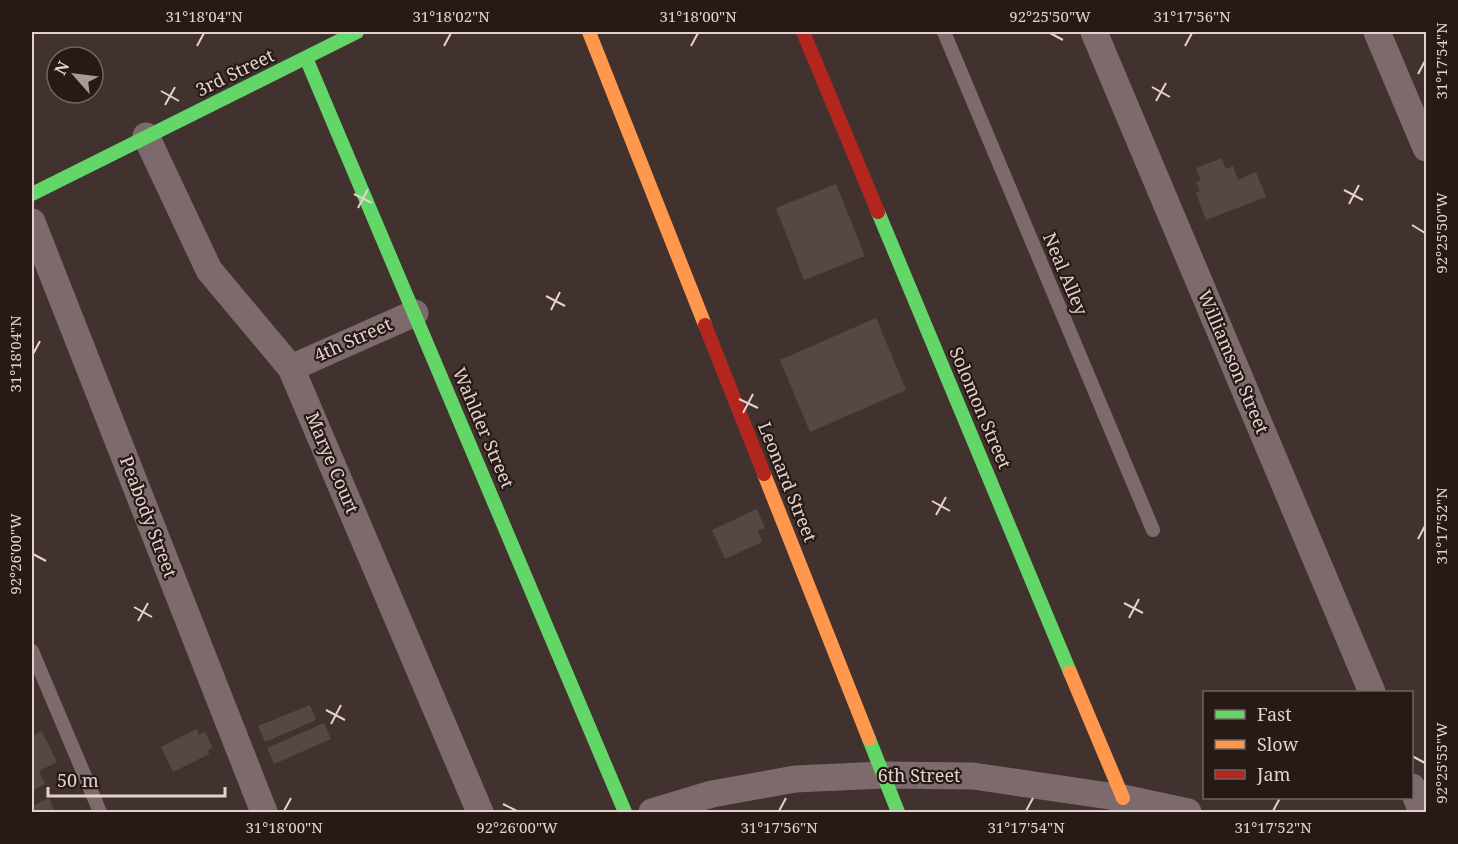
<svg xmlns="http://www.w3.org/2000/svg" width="1458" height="844" font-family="'Noto Serif',serif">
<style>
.building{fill:#554843}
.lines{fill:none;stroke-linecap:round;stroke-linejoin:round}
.lane{stroke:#7c6a6d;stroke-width:14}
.street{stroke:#7c6a6d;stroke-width:27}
.fast{stroke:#63d668;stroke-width:14}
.slow{stroke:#ff974d;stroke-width:14}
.jam{stroke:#b3261e;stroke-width:14}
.ticks{fill:none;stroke:#e4d1cd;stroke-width:2}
.labels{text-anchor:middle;stroke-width:4.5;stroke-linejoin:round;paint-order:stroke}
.street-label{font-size:18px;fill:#e4d1cd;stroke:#261916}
.neatline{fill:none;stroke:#e4d1cd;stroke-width:2}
.ticks-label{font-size:15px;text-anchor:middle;fill:#e4d1cd}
</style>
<rect width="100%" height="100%" fill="#41322f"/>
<g class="building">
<polygon points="1222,158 1226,169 1233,166 1238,180 1256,172 1266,197 1206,220 1196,193 1200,191 1196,182 1201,180 1196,168"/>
<polygon points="836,184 865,256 804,280 776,208"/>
<polygon points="876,318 906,390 810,432 780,360"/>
<polygon points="757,509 765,528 758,531 762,542 725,559 712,530"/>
<polygon points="310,705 316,720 265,742 258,726"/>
<polygon points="324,723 331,739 274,764 267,748"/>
<polygon points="197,729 199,735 205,732 213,748 208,750 209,754 173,772 161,747"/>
<polygon points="42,731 57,762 39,771 45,784 32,791 32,736"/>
<polygon points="49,798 55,812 32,812 32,806"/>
</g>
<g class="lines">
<g class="lane">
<polyline points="944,32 1153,530"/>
<polyline points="32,651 100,812"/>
</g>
<g class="street">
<polyline points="1094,32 1372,692"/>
<polyline points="1377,32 1426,148"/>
<polyline points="146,136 209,270 291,368 480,812"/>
<polyline points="32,222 264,812"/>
<polyline points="291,368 415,313"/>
<polyline points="1412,787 1422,812"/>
<polyline points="652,812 712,794 795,779 883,775 973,776 1123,798 1188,812"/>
</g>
<g class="fast">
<polyline points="306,58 625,812"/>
<polyline points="32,194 357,32"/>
<polyline points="878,212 1070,672"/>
<polyline points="869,739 898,812"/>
</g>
<g class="slow">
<polyline points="589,32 705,325"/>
<polyline points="764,474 869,739"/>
<polyline points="1070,672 1123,798"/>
</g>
<g class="jam">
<polyline points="803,32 878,212"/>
<polyline points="705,325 764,474"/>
</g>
</g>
<path class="ticks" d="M1050,33L1063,40M197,46L204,33M444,46L451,33M691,46L698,33M1185,46L1192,33M1418,74L1425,61M1152,87L1170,97M161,91L179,101M1156,101L1166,83M165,105L175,87M1344,190L1363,200M354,194L372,203M1349,204L1359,185M358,208L368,189M1412,225L1425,233M546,296L565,306M551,310L560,292M33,354L40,341M739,399L758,408M743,413L753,394M932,501L950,511M936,515L946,497M1418,539L1425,526M33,554L46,561M1124,603L1143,613M134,607L152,617M1129,618L1139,599M138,621L148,603M326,710L345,720M331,724L341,705M1412,756L1425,763M503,804L517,811M284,811L291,798M779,811L786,798M1026,811L1033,798M1273,811L1280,798"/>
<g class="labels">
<g class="street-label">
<text transform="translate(235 73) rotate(-26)" y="6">3rd Street</text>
<text transform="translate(1065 274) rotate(67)" y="6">Neal Alley</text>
<text transform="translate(353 340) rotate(-24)" y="6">4th Street</text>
<text transform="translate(1233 362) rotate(67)" y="6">Williamson Street</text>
<text transform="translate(980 408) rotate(67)" y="6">Solomon Street</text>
<text transform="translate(483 428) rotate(67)" y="6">Wahlder Street</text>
<text transform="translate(332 463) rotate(67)" y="6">Marye Court</text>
<text transform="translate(787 482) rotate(68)" y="6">Leonard Street</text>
<text transform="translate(148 517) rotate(69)" y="6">Peabody Street</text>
<text x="919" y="782">6th Street</text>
</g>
</g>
<rect width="1458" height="844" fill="none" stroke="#261916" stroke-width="66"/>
<rect x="1203" y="691" width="210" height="108" fill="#261916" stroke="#72635f" stroke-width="1.5"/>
<rect x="1215" y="710" width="30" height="9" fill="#63d668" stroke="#72635f" stroke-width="1.5"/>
<text x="1257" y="721" font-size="18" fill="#e4d1cd">Fast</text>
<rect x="1215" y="740" width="30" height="9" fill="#ff974d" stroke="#72635f" stroke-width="1.5"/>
<text x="1257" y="751" font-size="18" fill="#e4d1cd">Slow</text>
<rect x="1215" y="770" width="30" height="9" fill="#b3261e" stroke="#72635f" stroke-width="1.5"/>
<text x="1257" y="781" font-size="18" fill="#e4d1cd">Jam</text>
<g transform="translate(75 75) rotate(298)"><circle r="28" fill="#261916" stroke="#72635f" stroke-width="1.5"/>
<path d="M0-4.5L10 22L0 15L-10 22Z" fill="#ab9996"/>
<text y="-9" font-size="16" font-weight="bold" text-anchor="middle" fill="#e4d1cd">N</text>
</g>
<path d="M48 787v9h177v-9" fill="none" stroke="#e4d1cd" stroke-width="3"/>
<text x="57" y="787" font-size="18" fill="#e4d1cd" stroke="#261916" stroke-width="4.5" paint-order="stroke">50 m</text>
<rect x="33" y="33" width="1392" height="778" class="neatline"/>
<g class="ticks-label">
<text x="204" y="22">31°18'04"N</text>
<text x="451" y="22">31°18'02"N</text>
<text x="698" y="22">31°18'00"N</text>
<text x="1050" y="22">92°25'50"W</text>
<text x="1192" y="22">31°17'56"N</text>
<text transform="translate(1442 61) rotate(-90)" y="5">31°17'54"N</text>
<text transform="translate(1442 233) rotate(-90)" y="5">92°25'50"W</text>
<text transform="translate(16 354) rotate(-90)" y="5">31°18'04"N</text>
<text transform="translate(1442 526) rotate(-90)" y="5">31°17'52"N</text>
<text transform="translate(16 554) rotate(-90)" y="5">92°26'00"W</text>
<text transform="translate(1442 763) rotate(-90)" y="5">92°25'55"W</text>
<text x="284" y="833">31°18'00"N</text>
<text x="517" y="833">92°26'00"W</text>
<text x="779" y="833">31°17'56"N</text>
<text x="1026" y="833">31°17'54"N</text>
<text x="1273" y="833">31°17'52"N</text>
</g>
</svg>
